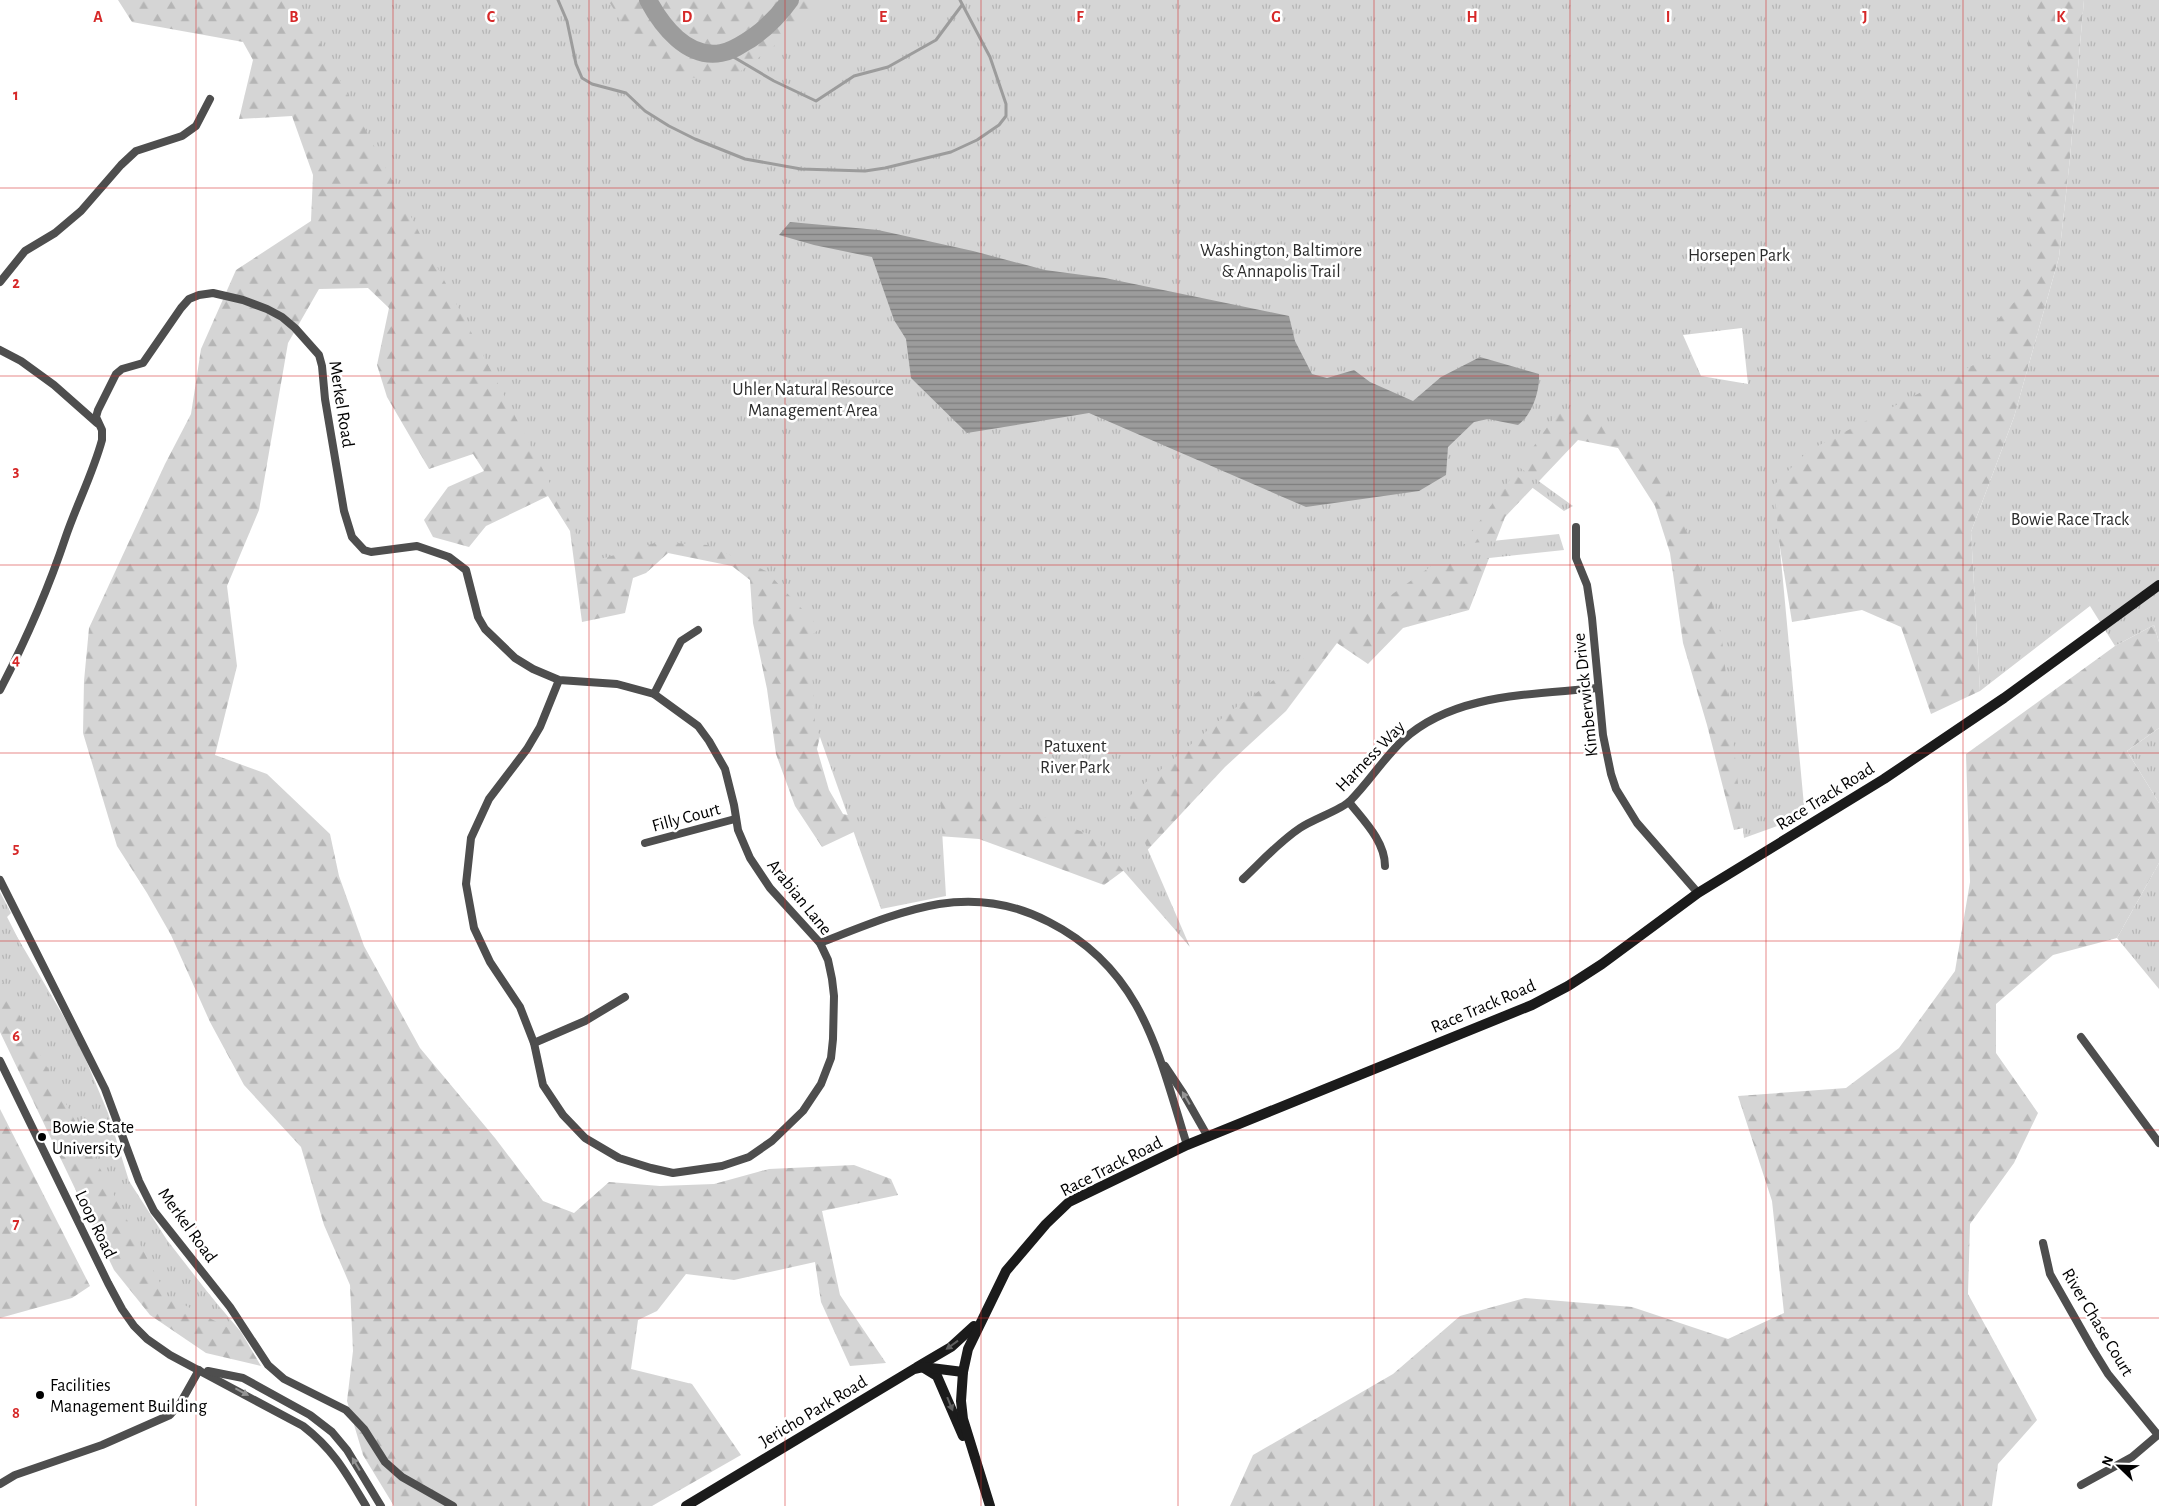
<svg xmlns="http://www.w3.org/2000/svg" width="2159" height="1506" font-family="'Alegreya Sans',sans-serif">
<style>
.forest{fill:url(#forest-firs)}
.park{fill:url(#park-tufts);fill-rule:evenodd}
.water{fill:url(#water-rules)}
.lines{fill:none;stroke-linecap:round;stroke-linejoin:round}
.stream{stroke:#9c9c9c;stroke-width:3}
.river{stroke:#9c9c9c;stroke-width:18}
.street{stroke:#4e4e4e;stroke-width:8}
.secondary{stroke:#1b1b1b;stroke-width:10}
.oneway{fill:#959595}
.oneway2{fill:#5f5f5f}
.grid{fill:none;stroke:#d62828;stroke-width:1;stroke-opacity:0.55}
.poi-dot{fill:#000;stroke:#fff;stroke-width:2}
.labels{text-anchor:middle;stroke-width:5;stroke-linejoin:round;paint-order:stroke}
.park-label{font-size:18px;fill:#2c2c2c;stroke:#fff}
.street-label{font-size:18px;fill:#000;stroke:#fff}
.poi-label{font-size:18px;fill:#000;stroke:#fff;text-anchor:start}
.grid-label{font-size:16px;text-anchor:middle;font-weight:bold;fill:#d62828;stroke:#fff;stroke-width:5;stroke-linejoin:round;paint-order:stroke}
</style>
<defs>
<pattern id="forest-firs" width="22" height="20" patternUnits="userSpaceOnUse" patternTransform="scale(1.25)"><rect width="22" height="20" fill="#d5d5d5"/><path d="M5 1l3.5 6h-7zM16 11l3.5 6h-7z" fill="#b5b5b5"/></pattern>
<pattern id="park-tufts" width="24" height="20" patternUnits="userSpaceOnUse" patternTransform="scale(1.25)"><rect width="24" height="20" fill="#d5d5d5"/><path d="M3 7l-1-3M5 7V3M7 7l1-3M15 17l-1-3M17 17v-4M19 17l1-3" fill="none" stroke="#b5b5b5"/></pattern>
<pattern id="water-rules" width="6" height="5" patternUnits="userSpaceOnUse" patternTransform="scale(1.25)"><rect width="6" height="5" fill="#9c9c9c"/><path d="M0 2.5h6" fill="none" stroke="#7d7d7d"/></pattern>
</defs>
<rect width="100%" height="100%" fill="#fff"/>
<g class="forest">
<polygon points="118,0 1585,0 1717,566 1748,827 1734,830 1707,725 1683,643 1670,553 1655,506 1618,448 1578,440 1505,517 1469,610 1403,628 1368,664 1337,643 1286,711 1225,767 1138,860 1104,885 979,839 897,833 836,668 817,749 829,790 843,814 857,817 858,830 822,847 795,806 776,754 767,689 753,623 750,580 732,566 668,553 646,573 633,578 625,613 582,622 570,531 548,496 486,526 469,547 433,537 424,520 448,487 484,471 473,454 429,469 387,397 377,365 389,308 368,288 319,289 288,343 259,510 227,586 237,666 215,755 267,774 330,834 339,876 364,946 420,1048 495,1138 543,1201 574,1213 609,1182 660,1186 714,1184 769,1169 854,1165 891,1179 898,1195 822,1211 840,1295 886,1363 850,1366 821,1302 815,1262 734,1280 686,1274 657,1311 638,1320 631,1369 692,1384 741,1455 652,1506 394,1506 363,1455 347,1401 353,1351 350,1285 324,1225 301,1147 244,1085 210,1022 171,935 147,893 117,846 83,733 84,681 89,628 165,464 191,414 201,349 236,270 311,221 313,175 292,116 239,119 253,60 243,42 132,22"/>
<polygon points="1626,0 2084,0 2070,158 2059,257 2014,417 1971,532 1980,691 1931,714 1901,627 1862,610 1792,622 1767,467 1803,406"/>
<polygon points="2154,625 2159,642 2159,728 2127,751 2159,803 2159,863 2117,938 2053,955 1996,1004 1996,1053 2038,1113 2014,1163 1970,1224 1968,1294 2037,1420 1998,1464 1992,1506 1230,1506 1253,1455 1393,1374 1460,1316 1525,1298 1632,1307 1728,1339 1784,1313 1772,1201 1738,1096 1846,1088 1899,1048 1955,971 1970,882 1966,754 2115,646"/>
<polygon points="0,903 41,984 126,1181 166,1243 241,1332 261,1366 206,1353 150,1315 114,1270 0,1032"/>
<polygon points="0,1109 90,1286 72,1298 0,1318"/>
</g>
<g class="park">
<path d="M298,0H608L643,55L661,69L695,78L737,74L803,24L831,0H2028L2030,285L1994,324L2008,347L1808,451L1774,485L1805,816L1744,838L1722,639L1710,595L1688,534L1667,487L1647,453L1599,415L1558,412L1519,467L1573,506L1564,511L1514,474L1463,544L1559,534L1564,550L1434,564L1227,714L1126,799L1190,947L1093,836L998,799L940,797L946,896L881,909L815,723L810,637L820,628L766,571L707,545L658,542L591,562ZM1742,328L1748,384L1701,376L1683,335Z"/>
<polygon points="2084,0 2159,0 2159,642 2154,625 2115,646 2090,606 1980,691 1971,532 2014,417 2059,257 2070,158"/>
<polygon points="2159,728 2159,803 2127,751"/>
<polygon points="2159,863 2159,989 2117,938"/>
<polygon points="0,892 11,913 6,918 78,1041 108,1113 129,1181 167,1240 240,1334 167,1296 0,978"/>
</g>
<path class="water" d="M790,222L878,230L973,251L1045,270L1105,278L1289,316L1295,341L1312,374L1327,378L1354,370L1370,382L1413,401L1441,377L1480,357L1539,374C1540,391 1532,415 1518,425L1488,419L1474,422L1448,447L1446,475L1419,491L1306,507L1089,413L967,433L911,378L906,339L894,320L872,257L814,245L779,235Z"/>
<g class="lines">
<g class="stream">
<polyline points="558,0 567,21 576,64 582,78 592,84 626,93 645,111 669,126 695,139 745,159 801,169 865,171 885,168 951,152 977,140 999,125 1006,116 1006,104 990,57 960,0"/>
<polyline points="725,52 774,81 816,101 854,76 888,67 936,40 962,5"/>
</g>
<path class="river" d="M648,0C662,26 687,59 721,53C733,51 742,44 752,38C766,28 780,14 790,0"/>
<g class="street">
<polyline points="0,282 25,251 55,233 81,211 121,165 136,151 182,136 196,126 210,99"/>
<polyline points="0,350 21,361 54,385 97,423"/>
<polyline points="1576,527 1576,558 1587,585 1592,618 1603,735 1611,774 1616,789 1637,823 1698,893"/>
<path d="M0,690C26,640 48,590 66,536C77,504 93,473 102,440V430L96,417L98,410L116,374L122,369L143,363L181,308L189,299L199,295L213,293L243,300L267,309L282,317L295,328L319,355L322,366L325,399L344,511L352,537L364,550L371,552L417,546L449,557L466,570L478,617L485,629L515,658L533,669L559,680L617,684L654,694L698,726L709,741L725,769L734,805L738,830L750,858L770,888L820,943L828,960L832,979L834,996L833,1039L831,1058L821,1084L803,1111L772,1141L749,1157L722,1166L673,1173L651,1168L619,1158L585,1138L563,1115L543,1085L534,1043L520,1007L490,962L474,928L466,884L471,838L489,799L527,749L540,727L559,680"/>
<polyline points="654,694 681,641 698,630"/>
<path d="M1349,802C1363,820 1385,841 1385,866"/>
<polyline points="645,843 735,819"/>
<path d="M1243,879C1261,862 1279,842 1300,828C1313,819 1341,810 1350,801C1369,782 1383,759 1403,740C1454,693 1532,695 1598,688"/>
<polyline points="0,880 105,1089 139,1181 154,1211 230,1307 268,1365 284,1379 346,1410 364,1429 385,1462 402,1477 453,1506"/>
<path d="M820,943C859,928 898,911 939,904C977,898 1015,904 1049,922C1143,970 1158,1053 1187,1145"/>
<polyline points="2081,1037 2159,1143"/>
<polyline points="534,1043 585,1021 625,997"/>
<path d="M0,1061L108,1283L122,1309L134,1326L147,1339L170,1355L303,1426C334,1450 346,1473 366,1506"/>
<polyline points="1165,1066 1183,1093 1208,1137"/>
<polyline points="2043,1243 2050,1274 2092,1348 2108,1374 2158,1435"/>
<polyline points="208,1371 243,1378 310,1415 332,1432 347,1450 381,1506"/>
<polyline points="0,1484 15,1475 102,1445 170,1415 181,1402 199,1370"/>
<polyline points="2081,1485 2132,1457 2159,1434"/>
</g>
<g class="secondary">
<polyline points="917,1367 951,1347 974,1326"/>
<polyline points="924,1368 937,1376 963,1436"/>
<polyline points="686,1506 914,1369 923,1367 963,1372"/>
<polyline points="990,1506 963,1419 961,1401 963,1372 968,1349 1006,1271 1046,1224 1069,1202 1187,1145 1532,1005 1568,986 1602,964 1698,893 1884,779 2004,698 2159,585"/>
</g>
</g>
<defs><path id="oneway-solid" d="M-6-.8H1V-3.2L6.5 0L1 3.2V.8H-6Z" transform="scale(1.25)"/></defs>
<g class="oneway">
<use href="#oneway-solid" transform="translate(1186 1098) rotate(-120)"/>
<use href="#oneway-solid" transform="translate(242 1392) rotate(28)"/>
<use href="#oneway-solid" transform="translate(356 1464) rotate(-121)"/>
</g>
<g class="oneway2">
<use href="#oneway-solid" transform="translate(952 1345) rotate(144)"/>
<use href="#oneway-solid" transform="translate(950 1404) rotate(68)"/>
</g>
<path class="grid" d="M196,0V1506M393,0V1506M589,0V1506M785,0V1506M981,0V1506M1178,0V1506M1374,0V1506M1570,0V1506M1766,0V1506M1963,0V1506M0,188H2159M0,376H2159M0,565H2159M0,753H2159M0,941H2159M0,1130H2159M0,1318H2159"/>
<g class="poi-dot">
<circle cx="42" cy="1137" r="5"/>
<circle cx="40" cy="1395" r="5"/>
</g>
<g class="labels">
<g class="park-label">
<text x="1281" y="256">Washington, Baltimore<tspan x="1281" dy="21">&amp; Annapolis Trail</tspan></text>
<text x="1739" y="261">Horsepen Park</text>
<text x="813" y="395">Uhler Natural Resource<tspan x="813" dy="21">Management Area</tspan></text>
<text x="2070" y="525">Bowie Race Track</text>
<text x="1075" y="752">Patuxent<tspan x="1075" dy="21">River Park</tspan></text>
</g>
<g class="street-label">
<text transform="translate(342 404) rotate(81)" y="6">Merkel Road</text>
<text transform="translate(1585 695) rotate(-96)" y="6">Kimberwick Drive</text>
<text transform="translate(1370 756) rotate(-46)" y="6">Harness Way</text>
<text transform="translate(1825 796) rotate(-32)" y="6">Race Track Road</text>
<text transform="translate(686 817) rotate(-15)" y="6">Filly Court</text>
<text transform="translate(800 897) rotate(51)" y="6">Arabian Lane</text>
<text transform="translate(1483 1006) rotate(-23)" y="6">Race Track Road</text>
<text transform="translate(1111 1166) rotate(-27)" y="6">Race Track Road</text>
<text transform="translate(96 1224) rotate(64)" y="6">Loop Road</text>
<text transform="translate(188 1225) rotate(54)" y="6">Merkel Road</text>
<text transform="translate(2098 1322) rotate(59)" y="6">River Chase Court</text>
<text transform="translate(813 1411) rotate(-31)" y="6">Jericho Park Road</text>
</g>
<g class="poi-label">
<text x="52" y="1133">Bowie State<tspan x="52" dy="21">University</tspan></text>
<text x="50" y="1391">Facilities<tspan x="50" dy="21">Management Building</tspan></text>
</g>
</g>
<g class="grid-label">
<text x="98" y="22">A</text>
<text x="294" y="22">B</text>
<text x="491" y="22">C</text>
<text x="687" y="22">D</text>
<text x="883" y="22">E</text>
<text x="1080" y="22">F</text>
<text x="1276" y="22">G</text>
<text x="1472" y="22">H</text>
<text x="1668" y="22">I</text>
<text x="1865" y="22">J</text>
<text x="2061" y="22">K</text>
<text x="16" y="100">1</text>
<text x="16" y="288">2</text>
<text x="16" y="476">3</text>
<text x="16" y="665">4</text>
<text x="16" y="853">5</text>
<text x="16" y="1041">6</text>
<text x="16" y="1229">7</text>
<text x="16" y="1418">8</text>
</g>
<g transform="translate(2119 1466) rotate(293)" stroke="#ffffff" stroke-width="4" paint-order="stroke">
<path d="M0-4L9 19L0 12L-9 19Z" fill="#000000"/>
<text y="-8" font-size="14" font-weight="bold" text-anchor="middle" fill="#000000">N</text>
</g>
</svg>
